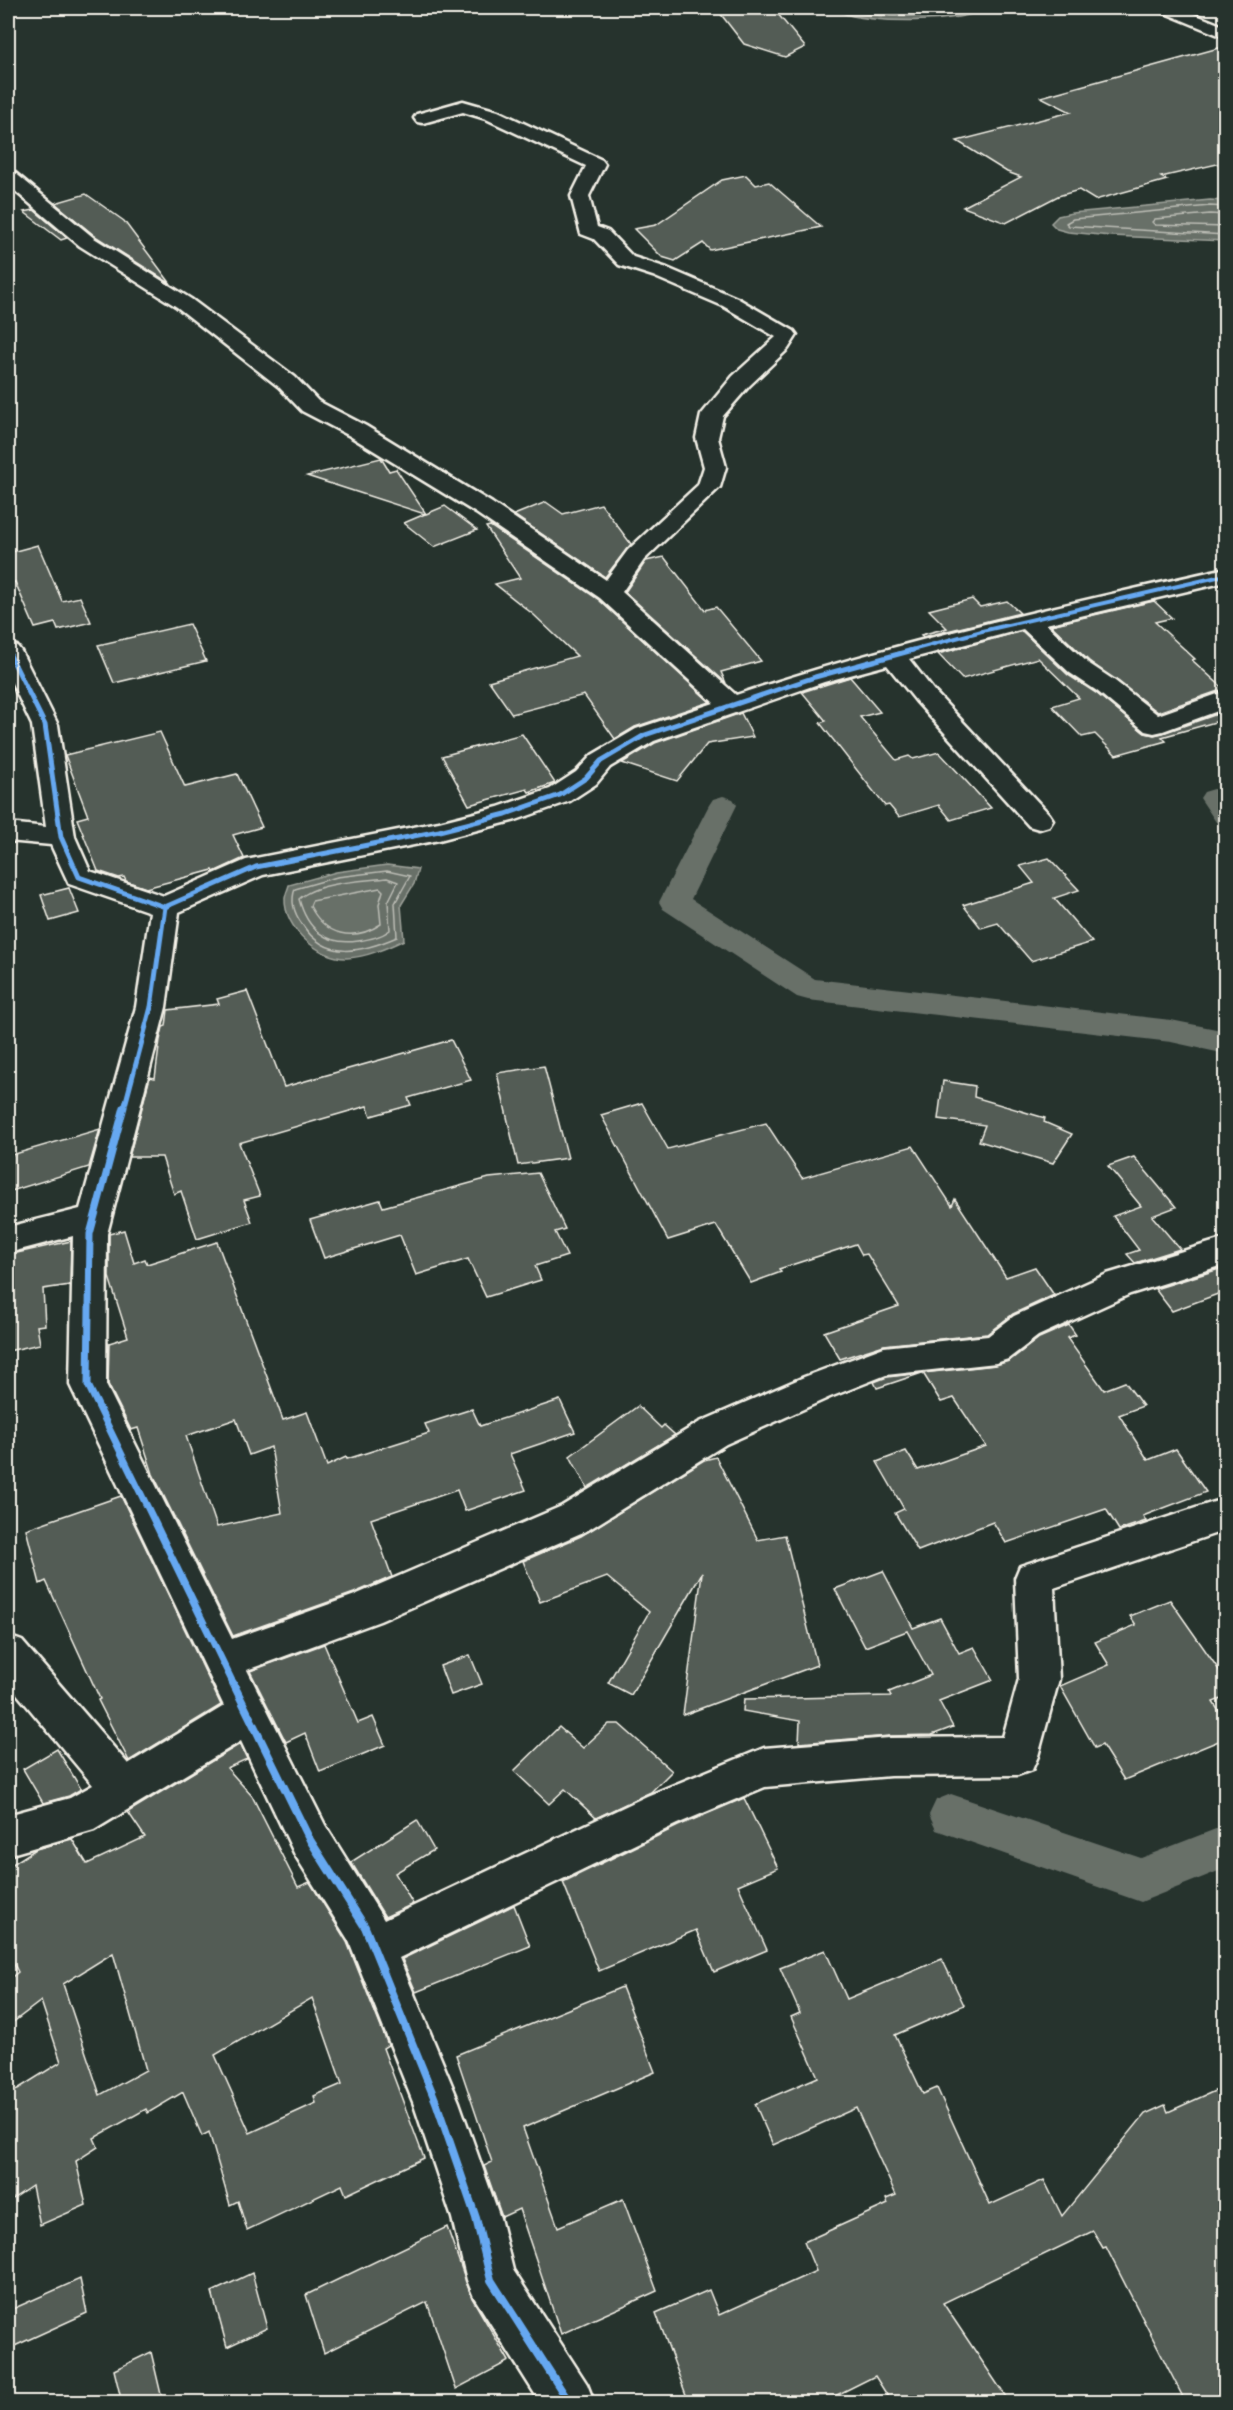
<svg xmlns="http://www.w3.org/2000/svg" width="1233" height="2410" font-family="Mynerve,sans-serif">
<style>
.water{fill:#676f68;stroke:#9fa39b;stroke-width:1.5}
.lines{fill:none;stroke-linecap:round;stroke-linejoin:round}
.shore{stroke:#bcbdb5;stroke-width:1.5}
.canal{fill:#676f68;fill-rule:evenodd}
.building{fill:#525c55;stroke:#f4f1e8;stroke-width:1.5;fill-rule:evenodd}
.street-casing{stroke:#f4f1e8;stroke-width:5}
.street{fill:#26332d;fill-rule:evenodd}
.cycleway-far3-casing{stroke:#26332d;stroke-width:6}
.cycleway-far2-casing{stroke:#26332d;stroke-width:8}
.cycleway-far1-casing{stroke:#26332d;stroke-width:10}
.cycleway-casing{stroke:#26332d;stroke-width:12}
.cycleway-far3{stroke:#66a8f1;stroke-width:4}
.cycleway-far2{stroke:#66a8f1;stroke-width:5}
.cycleway-far1{stroke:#66a8f1;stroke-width:7}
.cycleway{stroke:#66a8f1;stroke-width:8}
</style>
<rect width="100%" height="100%" fill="#26332d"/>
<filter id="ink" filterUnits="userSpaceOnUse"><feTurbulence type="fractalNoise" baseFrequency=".0167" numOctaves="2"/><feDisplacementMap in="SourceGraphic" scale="12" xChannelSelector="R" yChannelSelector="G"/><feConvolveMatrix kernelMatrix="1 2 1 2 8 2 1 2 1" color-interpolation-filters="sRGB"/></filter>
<g filter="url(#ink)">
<g class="water">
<path d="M843,8H987C964,24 867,24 840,12Z"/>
<polygon points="1210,200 1225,201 1225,241 1111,236 1068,232 1057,229 1051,223 1058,216 1072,213"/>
<path d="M387,865L418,869L414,884L401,905L404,940C387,948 367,957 347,958C319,959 284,928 285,899C285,895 288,889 289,885L336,872Z"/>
</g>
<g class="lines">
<g class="shore">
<path d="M847,8C879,23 937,13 972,8"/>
<polyline points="1226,207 1210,206 1073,219 1066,223 1069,226 1226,235"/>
<polyline points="1226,215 1210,214 1155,219 1152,222 1155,225 1226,227"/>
<path d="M387,871L410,876L395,903L397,937C362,952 326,962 302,924C294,913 290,902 295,889L337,877Z"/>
<path d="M387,878L398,882L388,902L390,930C381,937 370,939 358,941C326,946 307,929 299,899C316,882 363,881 387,878Z"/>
<path d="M380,888L383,891L379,904L381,924C352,943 325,935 310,906L312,901Z"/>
</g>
<g class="canal">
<polygon points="1214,789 1226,794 1226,825 1216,822 1200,798 1204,792"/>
<polygon points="723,796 733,799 737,805 691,899 815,979 1171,1020 1226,1031 1226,1054 1171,1042 808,1000 797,997 663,909 659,902 709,805 713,799"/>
<polygon points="951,1794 1141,1858 1226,1825 1226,1868 1141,1902 936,1830 929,1815 936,1800"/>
</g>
</g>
<g class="building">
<polygon points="716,8 773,8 805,47 785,57 744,44"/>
<polygon points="1226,46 1226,162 1161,177 1167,180 1095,200 1079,190 1058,196 1006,223 963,207 1021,177 1007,172 957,141 1071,112 1041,97"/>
<polygon points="746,175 756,185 769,182 821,227 710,250 703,243 675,261 662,257 634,229 656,225 722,180"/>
<polygon points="86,194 124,221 171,284 95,236 55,203"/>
<polygon points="34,210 67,238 61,240 24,212"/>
<polygon points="381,458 389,471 396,469 426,514 445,506 477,530 434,547 404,523 425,514 307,476"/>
<polygon points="546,502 563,514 601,504 631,544 605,577 514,515"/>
<polygon points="490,526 599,600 710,702 635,727 615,739 584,695 512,714 489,681 577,656 534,615 495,584 520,578 486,527"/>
<polygon points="38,545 62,601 80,597 91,622 58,630 55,623 35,628 15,582 8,584 8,553"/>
<polygon points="664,557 705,610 716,607 761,661 721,672 726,683 625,592 646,561"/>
<polygon points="972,599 980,607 1007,601 1020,613 923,637 921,635 947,628 929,610"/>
<polygon points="1154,601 1172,618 1155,622 1195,659 1192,660 1224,689 1158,712 1089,661 1051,625"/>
<polygon points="189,624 206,661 114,683 98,645"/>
<polygon points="1022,631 1068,675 1096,693 1145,733 1154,735 1163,733 1226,711 1226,719 1162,737 1166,741 1116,755 1095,734 1082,737 1052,706 1079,698 1038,658 962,679 938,654"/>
<polygon points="850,677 880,712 860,717 896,760 909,756 913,759 939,752 991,808 951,820 939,805 899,817 889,805 885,806 820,723 826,721 802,692"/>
<polygon points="741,713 753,737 707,744 677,781 622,763 655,743"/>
<polygon points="160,732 185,787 237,774 262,827 233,835 244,858 214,872 213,870 146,888 126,881 124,877 119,878 98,871 77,819 88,816 65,755"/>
<polygon points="522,734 555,783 529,792 527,789 469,805 442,756"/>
<polygon points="1049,858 1079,890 1054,898 1092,942 1031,961 998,923 981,928 963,905 1034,883 1020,866"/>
<polygon points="69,888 79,913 50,921 41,895"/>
<polygon points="247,991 284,1087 451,1040 471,1080 408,1098 411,1105 371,1116 367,1106 239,1143 260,1196 244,1200 252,1222 197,1239 181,1191 174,1194 162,1157 129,1157 150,1077 155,1078 160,1040 163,1027 166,1026 168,1010 219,1004 217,999"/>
<polygon points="544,1066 568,1158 518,1165 497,1073"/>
<polygon points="943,1081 975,1086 974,1097 1045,1118 1044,1122 1072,1134 1053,1163 979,1141 985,1125 938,1119"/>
<polygon points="642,1103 668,1149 766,1123 802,1178 913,1146 952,1206 955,1199 1006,1277 1035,1267 1054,1295 1013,1314 987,1334 884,1345 840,1359 824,1332 899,1306 867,1254 862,1255 856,1244 779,1269 781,1272 751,1283 716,1225 668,1240 601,1115"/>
<polygon points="100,1129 89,1167 8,1192 8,1156"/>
<polygon points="1134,1157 1176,1207 1152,1216 1180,1249 1135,1263 1127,1254 1139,1250 1113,1216 1141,1206 1108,1166"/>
<polygon points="538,1173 565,1229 555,1232 567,1256 535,1266 541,1280 486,1297 468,1259 416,1275 400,1235 324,1258 310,1220 380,1200 383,1207 489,1178"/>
<path d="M124,1230L134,1263L145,1259L147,1264L217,1242L283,1420L307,1412L327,1466L346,1457L347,1459L429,1433L425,1424L472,1409L480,1426L560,1400L575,1432L510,1454L526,1490L465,1511L457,1490L371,1519L392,1577L354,1593L233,1636L153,1474L138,1428L131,1430L108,1384L109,1343L128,1337L109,1277V1234ZM236,1419L249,1455L271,1447L282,1513L217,1527L186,1436Z"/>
<polygon points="71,1241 70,1285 43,1289 45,1325 37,1326 40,1344 8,1351 8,1255"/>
<polygon points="1226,1267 1226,1291 1172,1311 1155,1289"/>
<polygon points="1069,1325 1076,1335 1067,1338 1104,1390 1125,1382 1143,1406 1119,1415 1148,1460 1176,1449 1206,1492 1143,1516 1146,1521 1119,1530 1106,1509 1006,1543 993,1522 918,1551 895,1513 904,1509 877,1462 906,1451 918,1470 986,1446 954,1398 941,1402 923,1373 996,1365 1009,1361 1039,1338"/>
<polygon points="922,1373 877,1388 874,1382 887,1377"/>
<polygon points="638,1406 661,1428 664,1425 675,1435 587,1488 570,1456"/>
<polygon points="716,1457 758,1540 785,1535 817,1665 683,1715 702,1573 631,1695 608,1683 649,1612 607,1577 540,1602 523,1561 581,1536 704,1460"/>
<polygon points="121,1496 221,1705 129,1761 98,1700 100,1699 46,1581 40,1584 26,1529"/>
<polygon points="883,1571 913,1628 940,1618 959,1653 974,1647 993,1680 939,1701 953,1727 932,1735 890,1736 799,1743 800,1721 743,1711 744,1699 891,1696 889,1692 931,1675 907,1631 865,1647 835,1589"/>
<polygon points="1170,1600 1226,1680 1226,1697 1213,1702 1226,1722 1226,1738 1124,1780 1102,1745 1095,1748 1060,1686 1109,1665 1095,1642 1136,1625 1130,1616"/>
<polygon points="324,1644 358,1723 373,1717 385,1745 320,1772 305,1733 286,1742 250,1671"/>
<polygon points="470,1655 482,1684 451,1695 440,1666"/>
<polygon points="609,1724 619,1724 672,1771 651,1792 596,1818 565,1789 549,1804 514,1771 559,1727 583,1748"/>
<path d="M240,1744L247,1759L227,1768L252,1796L298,1887L310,1882L347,1942L388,2045L383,2048L424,2158L346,2195L342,2185L247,2230L238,2201L230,2205L209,2132L202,2136L183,2092L148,2113L146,2109L94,2138L98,2147L76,2161L86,2205L40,2225L32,2186L8,2202V2095L61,2062L41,2001L8,2026V1980L18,1972L8,1952V1867L36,1849L72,1839L87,1864L145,1837L128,1812ZM113,1953L146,2070L100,2095L63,1984ZM312,1998L342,2084L314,2096L316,2103L250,2133L215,2055Z"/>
<polygon points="57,1749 81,1789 69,1796 43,1803 23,1769"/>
<polygon points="744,1798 778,1868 738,1885 767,1950 714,1972 696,1930 599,1971 563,1882 678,1826"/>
<polygon points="417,1820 434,1850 395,1873 413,1904 385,1917 351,1862"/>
<polygon points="514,1905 530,1946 416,1992 402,1959"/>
<polygon points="825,1950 847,1999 942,1959 964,2005 895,2035 923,2094 937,2088 990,2205 1044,2180 1062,2216 1145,2114 1165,2105 1168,2112 1226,2086 1226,2403 1186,2403 1106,2247 1103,2248 1093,2231 943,2303 1010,2403 892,2403 875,2376 821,2403 689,2403 656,2313 709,2290 719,2315 816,2271 804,2242 888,2204 886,2199 896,2195 856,2108 773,2145 755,2104 818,2077 791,2017 800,2013 780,1968"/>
<polygon points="622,1987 655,2072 523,2128 558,2227 623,2199 657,2291 561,2334 519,2209 502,2217 484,2166 492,2162 456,2055"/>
<polygon points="447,2227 472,2298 509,2361 456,2389 427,2302 324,2353 306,2295"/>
<polygon points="252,2273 267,2328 227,2347 212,2292"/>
<polygon points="80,2279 87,2313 8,2349 8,2311"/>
<polygon points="151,2352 163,2403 122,2403 114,2370"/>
</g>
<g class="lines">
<defs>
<g id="street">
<polygon points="1158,8 1179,8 1226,27 1226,38 1160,11"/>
<path d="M463,101L498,111L602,160L605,164L589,196L597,227L608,231L633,257L667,268L737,298L794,331L797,335L788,349L749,386L723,416L718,438L726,467L720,487L644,560L622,592L736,695C897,641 1060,606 1226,568V582L1046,624L1088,663L1115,681L1158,715L1226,691V708L1163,731L1154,733L1145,731L1097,691L1070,673L1023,629L909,659L934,691L1049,814L1053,820L1049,826L1039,829L1029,826L916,701L887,665L824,682L654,741L610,767L596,784L570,801L516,820L439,840L263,875L179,912L166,1007L107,1234L106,1385L232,1639L355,1595L562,1506L700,1422L804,1377L884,1347L988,1336L1014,1316L1107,1274L1226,1238V1264L1130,1294L1038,1336L1008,1359L996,1363L886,1375L830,1397L726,1444L588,1530L380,1621L247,1670L325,1825L384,1920L647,1796L764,1748L890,1738L1003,1737L1019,1679L1015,1578L1020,1566L1226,1498V1530L1054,1588L1059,1679L1038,1756L1032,1770L1018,1775L890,1776L765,1787L677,1824L399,1958L459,2102L500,2218L513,2270L587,2384L594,2402H540L474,2297L467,2280L452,2218L413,2102L349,1941L295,1855L241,1741L94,1830L8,1855V1815L70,1798L93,1785L8,1683V1636L22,1641L128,1764L224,1706L70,1385L73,1236L8,1253V1227L80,1209L136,1007L150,912L69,884L51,845L8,841V823L46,827L32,725L8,675V644L17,646L21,651L58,725L75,837L90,871L164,896L246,860L439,822L498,807L550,789L576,772L592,755L636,729L714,703L600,598L476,513L350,436L302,411L279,387L177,307L80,246L8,185V171L14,172L94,238L191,299L295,377L318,401L366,426L492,503L606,580L628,550L698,485L704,467L696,438L701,415L733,376L776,337L723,306L653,276L619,265L594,239L581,234L571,196L586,166L486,119L463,112L423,123L417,122L414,118L417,114Z"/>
</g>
</defs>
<use href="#street" class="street-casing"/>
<use href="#street" class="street"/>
<defs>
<polyline id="cycleway-far3" points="908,651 982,631 1226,575"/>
<g id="cycleway-far2">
<polyline points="8,651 45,725 61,837 79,877 165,907 151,1007 124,1109"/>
<polyline points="165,907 256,867 439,831 506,814 560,795 586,778 601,761 645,735 815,677 913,650"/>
</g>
<polyline id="cycleway-far1" points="124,1107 90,1234 88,1385 234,1685"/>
<polyline id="cycleway" points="233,1683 310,1840 365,1927 436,2102 476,2218 491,2280 569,2402"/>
</defs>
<use href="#cycleway-far3" class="cycleway-far3-casing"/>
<use href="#cycleway-far2" class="cycleway-far2-casing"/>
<use href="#cycleway-far1" class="cycleway-far1-casing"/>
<use href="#cycleway" class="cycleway-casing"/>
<use href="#cycleway-far3" class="cycleway-far3"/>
<use href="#cycleway-far2" class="cycleway-far2"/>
<use href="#cycleway-far1" class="cycleway-far1"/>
<use href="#cycleway" class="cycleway"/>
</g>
</g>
<rect width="1233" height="2410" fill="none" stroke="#26332d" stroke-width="30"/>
<rect x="15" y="15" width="1203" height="2380" fill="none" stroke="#f4f1e8" stroke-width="2" filter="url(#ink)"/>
</svg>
